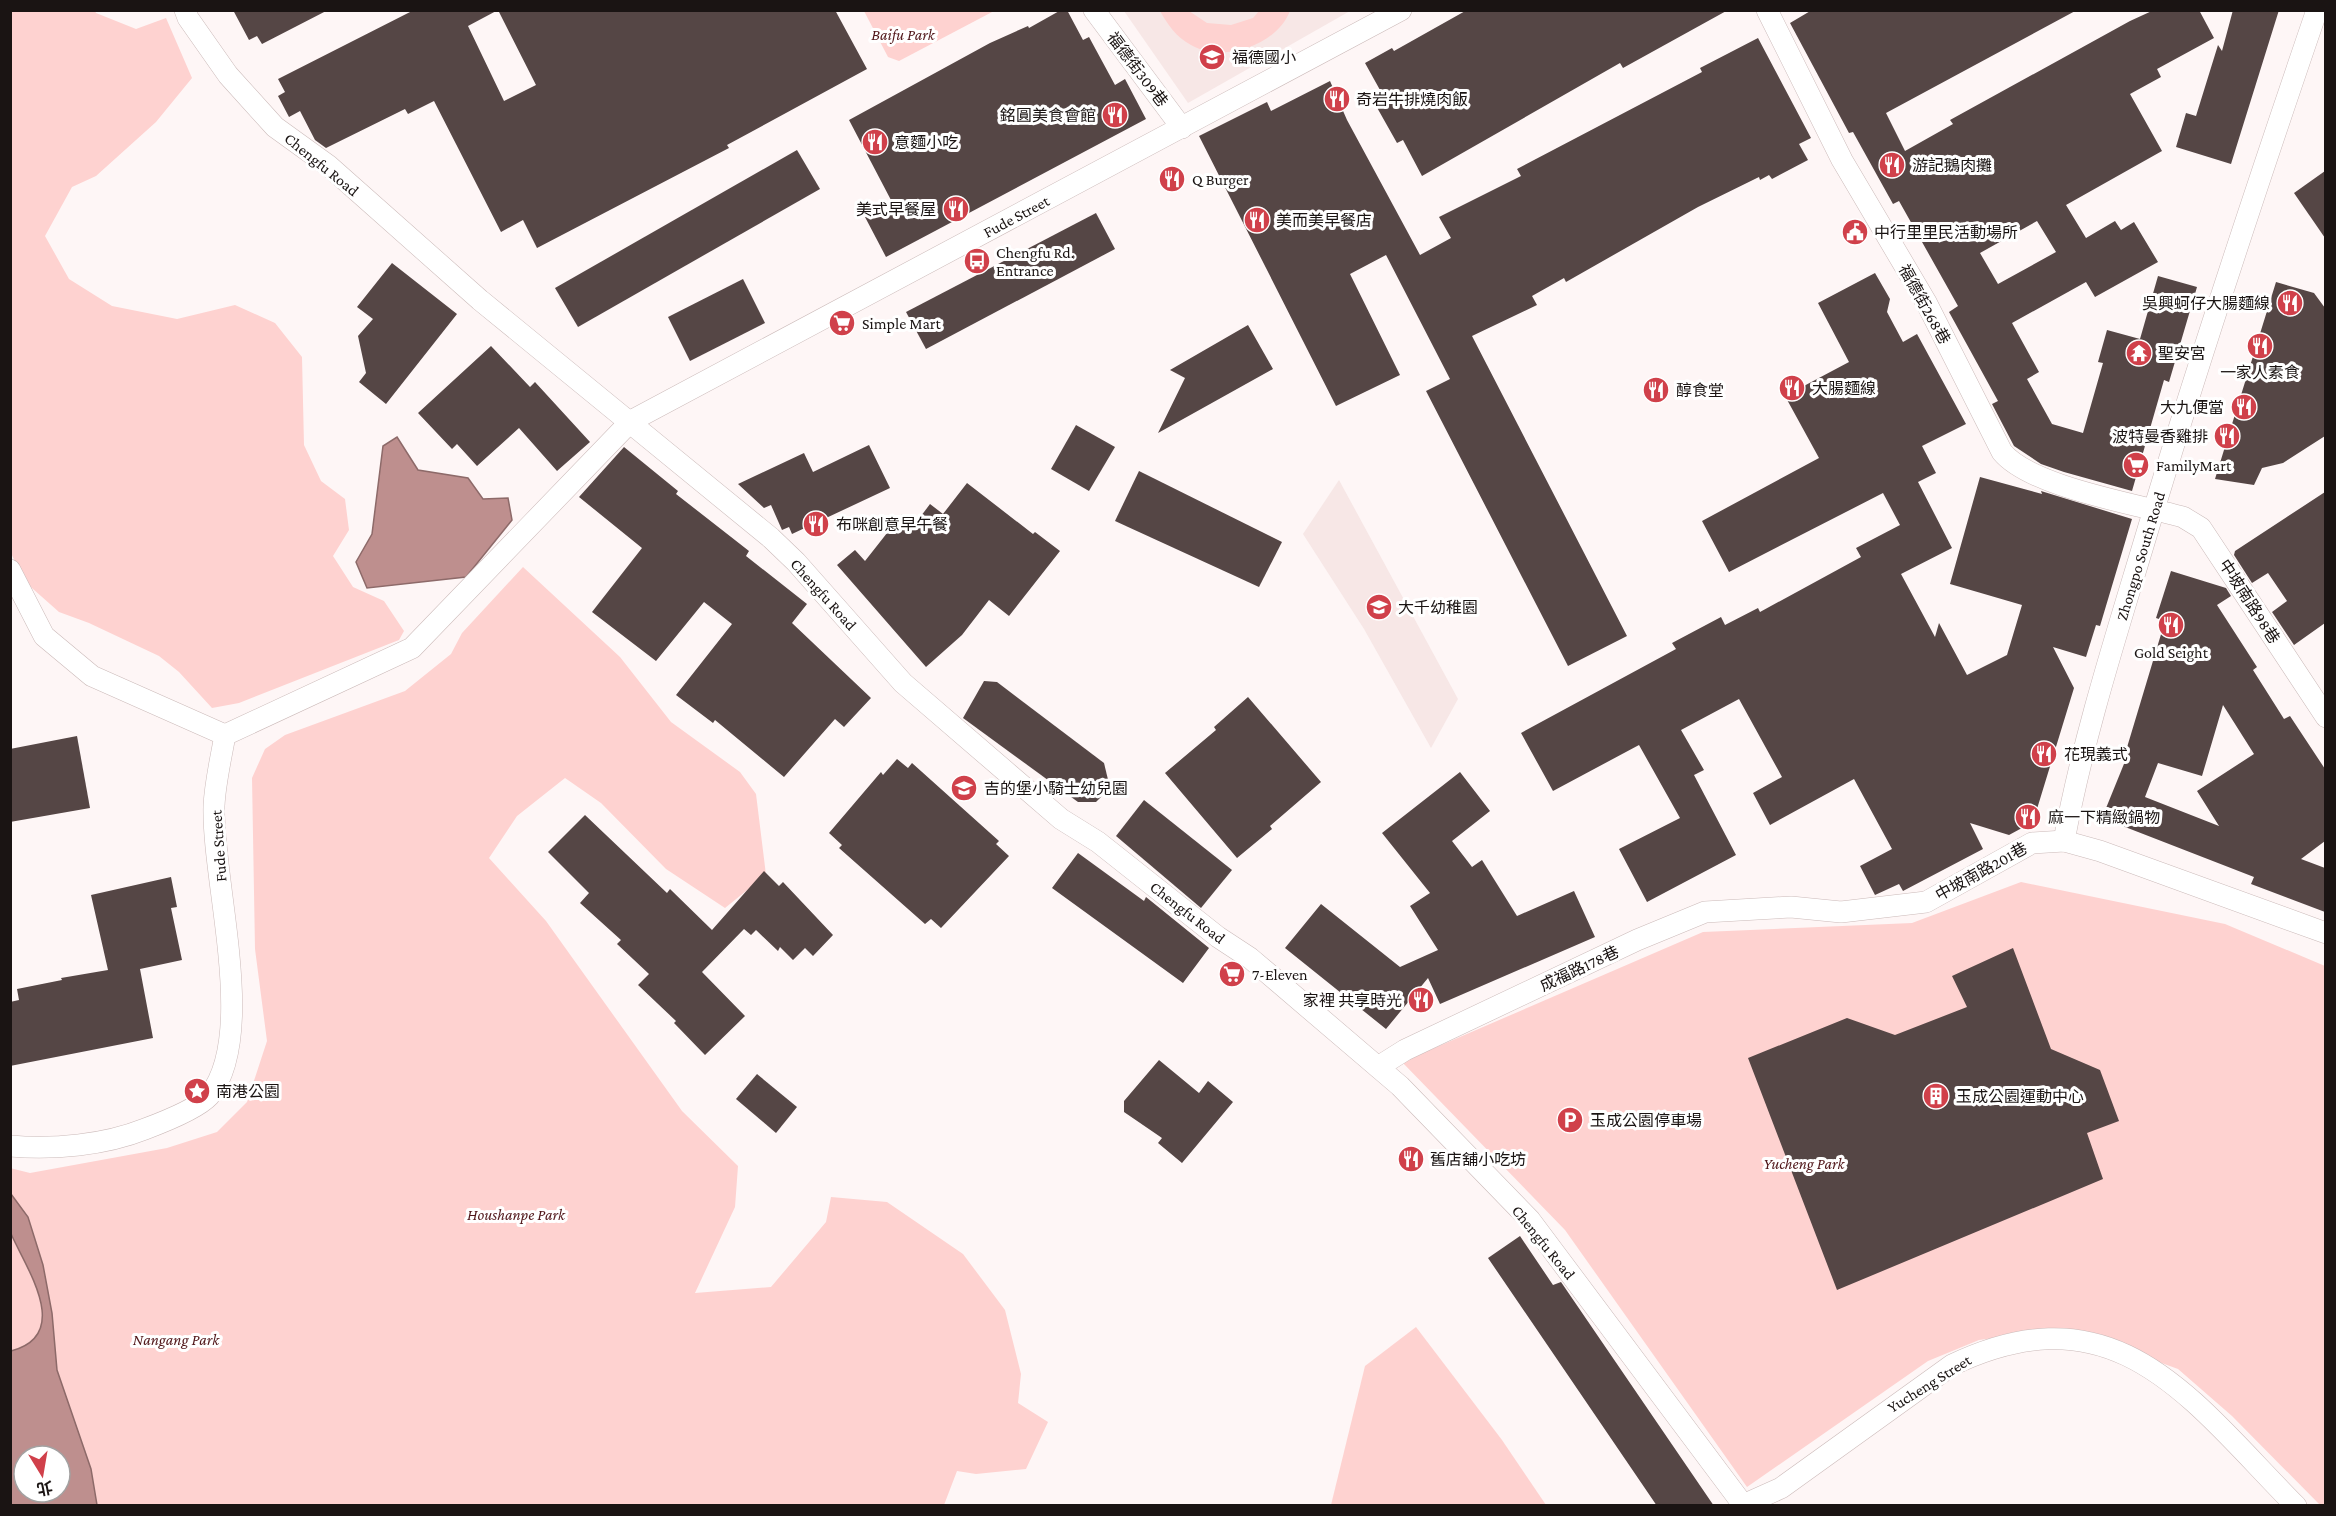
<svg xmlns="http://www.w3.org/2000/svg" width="2336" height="1516" font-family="'Crimson Pro','Noto Sans TC',serif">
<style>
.built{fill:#f7e7e6}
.green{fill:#fed2d0;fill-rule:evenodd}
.water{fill:#be8f8e;stroke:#8d6a69;stroke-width:1.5;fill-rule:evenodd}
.building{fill:#554645;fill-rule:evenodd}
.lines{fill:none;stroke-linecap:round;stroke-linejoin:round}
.street-casing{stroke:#cbbab9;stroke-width:22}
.street{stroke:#fff;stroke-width:21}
.labels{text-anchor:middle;stroke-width:6;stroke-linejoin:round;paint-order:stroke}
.park-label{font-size:16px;font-style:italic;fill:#51171a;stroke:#fff}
.poi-label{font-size:16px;fill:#1a1413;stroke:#fff;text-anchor:start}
.street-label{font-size:16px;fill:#1a1413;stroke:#fff}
</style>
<rect width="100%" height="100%" fill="#fef6f6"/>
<g class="built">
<polygon points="1124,11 1350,11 1188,103"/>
<polygon points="1339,480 1458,699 1431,748 1364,629 1303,534"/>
</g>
<g class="green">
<polygon points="11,11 95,11 96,13 136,29 166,18 192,78 156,122 96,176 72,187 45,236 69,279 112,306 177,319 235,305 275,323 302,357 304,445 321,481 345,499 349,530 333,556 353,587 384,601 404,631 399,640 239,703 212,708 179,672 159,656 89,623 59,612 24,581 11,553"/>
<polygon points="864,11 994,11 899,61 888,57"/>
<path d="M1160,11H1189L1207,23L1231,25L1253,18L1259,11H1290C1277,45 1223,64 1191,45C1176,37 1168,25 1160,11Z"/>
<path d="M523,567L620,657L671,722L740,772L756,794L766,875L725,908L666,869L601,803L565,778L517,816L489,858L546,921L682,1111L738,1166L735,1207L695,1293L771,1287L826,1222L831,1197L887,1202L963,1254L1005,1310L1021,1374L1018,1403L1048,1422L1026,1469L976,1474L957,1471L944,1505H11L10,1168L30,1173L167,1148L217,1132L247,1102L267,1041L255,949L252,778L265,749L285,735L405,691L451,654L462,633ZM24,1456H60V1492H24Z"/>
<polygon points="2021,882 2225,924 2325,966 2325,1505 2320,1505 2232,1416 2178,1369 2066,1328 1979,1340 1928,1361 1747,1487 1565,1230 1402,1062 1703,932 1912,923"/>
<polygon points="1416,1327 1502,1440 1546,1505 1331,1505 1365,1366"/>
</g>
<g class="water">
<polygon points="397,437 418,470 468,478 483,499 508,498 512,520 466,577 367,588 356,562 372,534 383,446"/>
<path d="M11,1194L28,1217L43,1265L52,1313L57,1370L91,1469L97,1505H11V1351C72,1335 28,1271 12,1236C7,1226 10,1206 11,1194ZM24,1456H60V1492H24Z"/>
</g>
<g class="building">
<polygon points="233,10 328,10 262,44 257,36 249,40"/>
<polygon points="414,10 498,10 468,26 504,101 536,85 498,10 835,10 867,69 727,145 729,148 537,248 523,220 501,232 434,101 408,114 405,109 326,148 315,140 300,111 289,117 278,96 285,92 278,79"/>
<polygon points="1061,10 1067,10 1083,40 1089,37 1115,85 1125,79 1146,119 886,257 865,217 892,202 849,120 990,43 1028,26 1029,28"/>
<polygon points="1467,10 1728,10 1623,68 1620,63 1422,176 1403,140 1397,143 1375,104 1385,99 1365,63 1392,48 1394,51"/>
<path d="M1812,10H2077L1886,113L1905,151L1953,124L1950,120L2130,21L2154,10H2199L2214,38L2157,69L2161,77L2130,94L2162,151L2066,205L2086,238L2115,221L2121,230L2134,222L2158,262L2095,297L2086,282L2012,323L2039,372L2027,379L2052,424L2083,433L2103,363L2098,362L2107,330L2140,339L2158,276L2197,287L2169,382L2164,380L2132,491L2064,472L2041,464L2014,446L1992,404L1998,401L1949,312L1958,306L1899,201L1893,204L1853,132L1849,133L1790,23ZM2037,221L2056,252L1998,284L1980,253Z"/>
<polygon points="2233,10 2279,10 2231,164 2176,147 2186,113 2196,116 2218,45 2222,51"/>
<polygon points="1758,38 1811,138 1799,144 1808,160 1772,179 1769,175 1760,180 1759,177 1698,207 1566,282 1564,278 1532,296 1537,305 1472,336 1627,636 1568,666 1426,391 1450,379 1386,255 1350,274 1400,375 1336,406 1199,136 1267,102 1271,111 1330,81 1347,120 1420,255 1451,238 1439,217 1521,176 1517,169 1702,72 1700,68"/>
<polygon points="797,150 820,189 578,327 555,288"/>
<polygon points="2325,171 2325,238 2294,193"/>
<polygon points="1096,213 1115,249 926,349 906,312"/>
<polygon points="392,263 457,314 386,404 359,382 366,373 358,336 373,319 357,307"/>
<polygon points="1875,273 1890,299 1887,312 1903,342 1917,334 1966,424 1922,446 1936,473 1918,482 1952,548 1901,574 1935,637 1939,623 1967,675 2007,655 2022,605 1950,584 1980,477 2042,494 2041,491 2132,519 2100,626 2096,625 2086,657 2053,647 2074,688 2033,822 2009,835 1970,823 1983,849 1903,891 1899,884 1875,895 1860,866 1892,849 1854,779 1770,825 1753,793 1782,777 1739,699 1681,730 1704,770 1694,775 1736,855 1647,902 1619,849 1680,818 1639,745 1553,791 1521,733 1676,649 1672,643 1721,617 1725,625 1758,608 1760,612 1861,557 1856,548 1900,525 1883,493 1729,572 1702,521 1819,458 1785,396 1849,362 1818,303"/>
<polygon points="743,279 765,323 690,361 668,317"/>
<polygon points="2276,282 2314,293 2325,308 2325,436 2283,463 2262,468 2254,485 2215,479"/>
<polygon points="1248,325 1273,369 1158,433 1185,378 1170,370"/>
<polygon points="491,346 530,387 535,382 590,442 557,471 519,428 477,466 457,444 452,449 418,413"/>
<polygon points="1076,425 1115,447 1089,491 1051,469"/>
<polygon points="869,445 890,488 792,534 789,527 782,530 771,505 764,508 738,484 804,453 813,472"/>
<polygon points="624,447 678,491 676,494 749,551 746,556 807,604 792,623 871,698 844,727 835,719 784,777 715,720 713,723 676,695 732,624 704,602 656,661 592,612 642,548 579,497"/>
<polygon points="1139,471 1282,542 1259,587 1115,521"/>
<polygon points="967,483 1033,534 1035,532 1060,551 1009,616 989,600 962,635 926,667 837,565 855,550 865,561 902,514 915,524 930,504 943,514"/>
<polygon points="2325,492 2325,623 2294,645 2272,612 2287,601 2268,573 2252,583 2234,555 2235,551"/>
<path d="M2171,571L2226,588L2231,596L2217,605L2257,667L2253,670L2284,719L2290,716L2325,769V841L2301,859L2325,868V912L2251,884L2254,877L2102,818L2128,754H2125L2165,621L2156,618ZM2223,705L2254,754L2197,791L2219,826L2145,797L2158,763L2202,776Z"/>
<polygon points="984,681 997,682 1104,763 1110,788 1096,802 1078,802 963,718"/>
<polygon points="1248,697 1321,782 1270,826 1272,829 1237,858 1165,773 1216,730 1214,727"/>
<polygon points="77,736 90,808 10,822 10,749"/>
<polygon points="897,759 908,768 912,763 999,841 996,844 1009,856 941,928 931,919 925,924 839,848 842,845 829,833 881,772 883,775"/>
<polygon points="1460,772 1490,811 1452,841 1472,867 1482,860 1517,916 1574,891 1595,937 1440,1004 1428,978 1386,1029 1285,948 1321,904 1400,967 1438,950 1410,906 1430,893 1382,833"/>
<polygon points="1144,800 1232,870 1201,908 1116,836"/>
<polygon points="585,815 667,893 670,889 712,930 764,871 779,886 783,882 833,935 813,956 805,948 793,960 780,947 778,951 756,930 751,935 744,929 702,972 745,1016 705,1055 674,1023 676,1021 638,985 649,974 617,944 621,940 580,903 589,893 548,852"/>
<polygon points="1078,853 1144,901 1146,897 1209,948 1183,983 1052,888"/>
<polygon points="171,877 177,907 171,908 182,960 140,969 153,1038 10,1066 10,1002 19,1000 17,989 62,980 61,978 108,970 91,895"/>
<polygon points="2013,948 2051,1049 2100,1070 2119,1121 2087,1133 2103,1179 1837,1290 1748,1058 1847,1018 1895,1035 1967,1007 1952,976"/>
<polygon points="1159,1060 1199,1093 1208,1081 1233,1102 1182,1163 1158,1143 1162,1138 1124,1112 1124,1101"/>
<polygon points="757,1074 797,1107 776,1133 736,1099"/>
<polygon points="1520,1236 1553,1285 1561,1282 1714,1506 1657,1506 1488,1258"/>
</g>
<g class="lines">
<defs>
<g id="street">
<polyline points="185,10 188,18 228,75 275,127 329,166 480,300 771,538 796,562 903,683 1061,819 1098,842 1218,937 1250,958 1400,1086 1530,1220 1744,1506"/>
<polyline points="1094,10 1182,128"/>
<path d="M1767,10L1842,160L1926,302L2002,452C2031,487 2136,504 2183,517L2201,528L2326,717"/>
<polyline points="10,570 44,636 92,676 225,735"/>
<polyline points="225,735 412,648 631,421 1401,10"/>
<path d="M2064,841C2083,738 2116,636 2146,536C2199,359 2257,185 2317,10"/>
<polyline points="1378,1067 1405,1050 1637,940 1705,912 1791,907 1841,912 1926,902 2032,843 2064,841 2100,851 2326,933"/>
<path d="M10,1146C53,1150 105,1145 145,1129C161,1123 197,1109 209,1096C258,1035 212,883 214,806C215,783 221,758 225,735"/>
<path d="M1743,1505L1781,1488L1952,1365C2117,1286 2191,1400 2296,1506"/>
</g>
</defs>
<use href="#street" class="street-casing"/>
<use href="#street" class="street"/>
</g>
<defs>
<symbol id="school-disc" viewBox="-11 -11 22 22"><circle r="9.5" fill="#d0404a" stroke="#fff"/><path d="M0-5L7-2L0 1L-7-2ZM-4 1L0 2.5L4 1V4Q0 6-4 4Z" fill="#fff"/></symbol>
<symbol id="restaurant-disc" viewBox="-11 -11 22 22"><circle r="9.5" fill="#d0404a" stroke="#fff"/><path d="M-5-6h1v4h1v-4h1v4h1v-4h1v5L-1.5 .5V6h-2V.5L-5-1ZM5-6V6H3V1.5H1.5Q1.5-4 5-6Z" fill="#fff"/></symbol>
<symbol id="civic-disc" viewBox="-11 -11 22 22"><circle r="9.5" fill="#d0404a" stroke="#fff"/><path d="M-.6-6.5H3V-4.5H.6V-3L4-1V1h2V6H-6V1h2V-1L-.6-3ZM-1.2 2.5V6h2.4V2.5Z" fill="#fff"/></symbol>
<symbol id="bus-disc" viewBox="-11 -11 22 22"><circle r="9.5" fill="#d0404a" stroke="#fff"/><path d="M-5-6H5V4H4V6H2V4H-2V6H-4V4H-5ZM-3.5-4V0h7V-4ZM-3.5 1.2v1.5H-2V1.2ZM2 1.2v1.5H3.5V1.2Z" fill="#fff"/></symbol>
<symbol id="supermarket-disc" viewBox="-11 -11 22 22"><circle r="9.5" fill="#d0404a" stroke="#fff"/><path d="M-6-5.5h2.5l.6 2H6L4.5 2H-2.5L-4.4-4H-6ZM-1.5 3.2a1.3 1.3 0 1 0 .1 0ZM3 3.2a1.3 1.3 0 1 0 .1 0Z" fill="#fff"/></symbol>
<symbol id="temple-disc" viewBox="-11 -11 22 22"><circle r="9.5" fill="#d0404a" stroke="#fff"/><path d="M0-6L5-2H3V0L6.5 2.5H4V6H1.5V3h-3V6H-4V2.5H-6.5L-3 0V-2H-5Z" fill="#fff"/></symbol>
<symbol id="sight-disc" viewBox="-11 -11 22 22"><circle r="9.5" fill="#d0404a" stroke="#fff"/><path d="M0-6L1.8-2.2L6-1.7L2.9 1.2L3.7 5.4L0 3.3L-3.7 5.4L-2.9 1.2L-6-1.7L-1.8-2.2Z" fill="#fff"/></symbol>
<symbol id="building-disc" viewBox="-11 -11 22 22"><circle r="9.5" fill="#d0404a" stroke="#fff"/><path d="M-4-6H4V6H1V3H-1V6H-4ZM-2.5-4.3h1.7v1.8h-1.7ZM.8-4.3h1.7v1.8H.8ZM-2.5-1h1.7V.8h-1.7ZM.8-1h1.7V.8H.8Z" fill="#fff"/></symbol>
<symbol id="parking-disc" viewBox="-11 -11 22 22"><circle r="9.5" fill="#d0404a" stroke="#fff"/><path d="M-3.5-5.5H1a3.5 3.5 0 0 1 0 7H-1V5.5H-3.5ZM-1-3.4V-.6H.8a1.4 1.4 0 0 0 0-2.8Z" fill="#fff"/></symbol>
</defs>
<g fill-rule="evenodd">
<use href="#school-disc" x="1197" y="42" width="30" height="30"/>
<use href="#restaurant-disc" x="1322" y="84" width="30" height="30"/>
<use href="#restaurant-disc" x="1100" y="100" width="30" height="30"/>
<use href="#restaurant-disc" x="860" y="127" width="30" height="30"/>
<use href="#restaurant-disc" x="1877" y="150" width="30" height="30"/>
<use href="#restaurant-disc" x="1157" y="164" width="30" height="30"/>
<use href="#restaurant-disc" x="941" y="194" width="30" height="30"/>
<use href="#restaurant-disc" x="1242" y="205" width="30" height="30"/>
<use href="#civic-disc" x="1840" y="217" width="30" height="30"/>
<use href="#bus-disc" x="962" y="246" width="30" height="30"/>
<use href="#restaurant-disc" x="2275" y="288" width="30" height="30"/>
<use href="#supermarket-disc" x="827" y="308" width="30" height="30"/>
<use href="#restaurant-disc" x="2245" y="331" width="30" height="30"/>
<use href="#temple-disc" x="2124" y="338" width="30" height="30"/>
<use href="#restaurant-disc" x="1777" y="373" width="30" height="30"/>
<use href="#restaurant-disc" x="1641" y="375" width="30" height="30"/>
<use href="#restaurant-disc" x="2229" y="392" width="30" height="30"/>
<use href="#restaurant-disc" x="2212" y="421" width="30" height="30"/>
<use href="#supermarket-disc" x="2121" y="450" width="30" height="30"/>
<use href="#restaurant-disc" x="801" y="509" width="30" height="30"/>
<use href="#school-disc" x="1364" y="592" width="30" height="30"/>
<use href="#restaurant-disc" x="2156" y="610" width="30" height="30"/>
<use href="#restaurant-disc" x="2029" y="739" width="30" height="30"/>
<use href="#school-disc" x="949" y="773" width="30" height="30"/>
<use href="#restaurant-disc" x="2013" y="802" width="30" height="30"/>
<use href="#supermarket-disc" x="1217" y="959" width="30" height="30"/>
<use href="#restaurant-disc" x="1406" y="985" width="30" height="30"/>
<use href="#sight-disc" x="182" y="1076" width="30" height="30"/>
<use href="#building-disc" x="1921" y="1081" width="30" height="30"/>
<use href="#parking-disc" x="1555" y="1105" width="30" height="30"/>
<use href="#restaurant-disc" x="1396" y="1144" width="30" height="30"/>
</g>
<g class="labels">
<g class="park-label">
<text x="903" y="40">Baifu Park</text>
<text x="1804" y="1169">Yucheng Park</text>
<text x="516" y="1220">Houshanpe Park</text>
<text x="176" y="1345">Nangang Park</text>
</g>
<g class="poi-label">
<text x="1232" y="63">福德國小</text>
<text x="1356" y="105">奇岩牛排燒肉飯</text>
<text x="1096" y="121" text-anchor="end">銘圓美食會館</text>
<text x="894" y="148">意麵小吃</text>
<text x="1912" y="171">游記鵝肉攤</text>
<text x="1192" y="185">Q Burger</text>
<text x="936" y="215" text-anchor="end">美式早餐屋</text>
<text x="1276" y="226">美而美早餐店</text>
<text x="1874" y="238">中行里里民活動場所</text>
<text x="996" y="258">Chengfu Rd.<tspan x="996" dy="18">Entrance</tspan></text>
<text x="2270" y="309" text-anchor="end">吳興蚵仔大腸麵線</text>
<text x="862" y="329">Simple Mart</text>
<text x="2158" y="359">聖安宮</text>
<text x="2260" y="378" text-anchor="middle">一家人素食</text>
<text x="1812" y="394">大腸麵線</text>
<text x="1676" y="396">醇食堂</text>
<text x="2224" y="413" text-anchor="end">大九便當</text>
<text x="2208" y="442" text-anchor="end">波特曼香雞排</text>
<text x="2156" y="471">FamilyMart</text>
<text x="836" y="530">布咪創意早午餐</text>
<text x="1398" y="613">大千幼稚園</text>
<text x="2171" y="658" text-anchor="middle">Gold Seight</text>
<text x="2064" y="760">花現義式</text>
<text x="984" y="794">吉的堡小騎士幼兒園</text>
<text x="2048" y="823">麻一下精緻鍋物</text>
<text x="1252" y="980">7-Eleven</text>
<text x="1402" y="1006" text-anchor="end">家裡 共享時光</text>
<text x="216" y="1097">南港公園</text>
<text x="1956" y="1102">玉成公園運動中心</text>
<text x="1590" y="1126">玉成公園停車場</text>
<text x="1430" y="1165">舊店舖小吃坊</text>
</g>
<g class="street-label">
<text transform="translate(1138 69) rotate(53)" y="6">福德街309巷</text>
<text transform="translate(322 164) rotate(39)" y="6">Chengfu Road</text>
<text transform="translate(1016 216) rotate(-28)" y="6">Fude Street</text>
<text transform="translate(1925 304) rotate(61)" y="6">福德街268巷</text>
<text transform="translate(2140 556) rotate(-73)" y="6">Zhongpo South Road</text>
<text transform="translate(824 594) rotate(48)" y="6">Chengfu Road</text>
<text transform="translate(2250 601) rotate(57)" y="6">中坡南路98巷</text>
<text transform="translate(218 846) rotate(-94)" y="6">Fude Street</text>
<text transform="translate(1981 871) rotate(-29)" y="6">中坡南路201巷</text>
<text transform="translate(1188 912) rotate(38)" y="6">Chengfu Road</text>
<text transform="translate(1579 968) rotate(-25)" y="6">成福路178巷</text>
<text transform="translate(1544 1242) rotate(51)" y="6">Chengfu Road</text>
<text transform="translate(1929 1383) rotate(-32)" y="6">Yucheng Street</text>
</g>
</g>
<rect width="2336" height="1516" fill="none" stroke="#1a1413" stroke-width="24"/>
<g transform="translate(42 1474) rotate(169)"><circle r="28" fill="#ffffff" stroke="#a3a1a1" stroke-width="1.5"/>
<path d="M0-4.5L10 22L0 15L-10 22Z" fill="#d0404a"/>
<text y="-9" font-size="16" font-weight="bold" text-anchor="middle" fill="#1a1413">北</text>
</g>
</svg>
